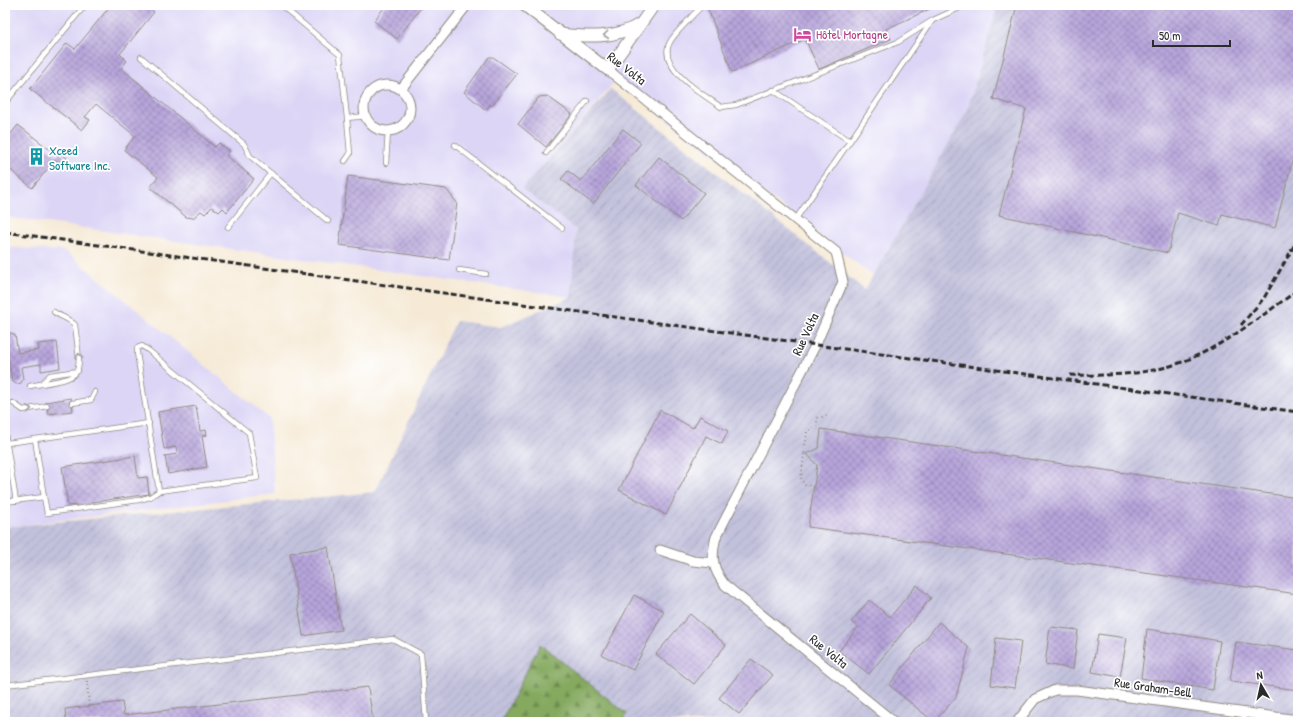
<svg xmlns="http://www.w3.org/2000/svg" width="1303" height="727" font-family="'Patrick Hand',sans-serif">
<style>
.built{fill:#dcd5f6}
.industrial{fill:url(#industrial-furrows)}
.forest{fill:url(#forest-firs);stroke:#586a44}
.building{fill:url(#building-cross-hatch)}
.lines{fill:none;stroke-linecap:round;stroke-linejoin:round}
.service-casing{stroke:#908a80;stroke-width:6}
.minor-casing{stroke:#908a80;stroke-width:11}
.tertiary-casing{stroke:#908a80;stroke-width:13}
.path{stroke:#908a80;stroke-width:2;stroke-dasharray:1 3;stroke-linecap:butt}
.service{stroke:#fff;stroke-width:4.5}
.minor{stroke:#fff;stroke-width:9}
.tertiary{stroke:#fff;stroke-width:11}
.rail{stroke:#2b2b2b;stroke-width:3;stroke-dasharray:6 3;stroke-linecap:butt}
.oneway{stroke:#a0a0a0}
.labels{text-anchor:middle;stroke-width:3.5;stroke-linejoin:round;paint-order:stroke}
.hotel-label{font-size:13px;fill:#b23c85;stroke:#fff;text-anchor:start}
.street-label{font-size:13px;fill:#2b2b2b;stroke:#fff}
.culture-label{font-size:13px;fill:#0d838f;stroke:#fff;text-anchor:start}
</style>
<defs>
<pattern id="industrial-furrows" width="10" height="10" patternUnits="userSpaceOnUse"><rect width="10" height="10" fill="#c2c1dc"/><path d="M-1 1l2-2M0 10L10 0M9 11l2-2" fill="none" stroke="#a7a6bd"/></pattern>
<pattern id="forest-firs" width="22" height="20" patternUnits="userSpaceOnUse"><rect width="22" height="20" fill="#84a95e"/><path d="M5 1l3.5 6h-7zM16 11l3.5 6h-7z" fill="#6c8a4e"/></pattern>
<pattern id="building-cross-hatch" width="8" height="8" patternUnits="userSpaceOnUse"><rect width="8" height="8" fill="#b7a5db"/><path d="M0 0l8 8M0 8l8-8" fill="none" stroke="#9587b2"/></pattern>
</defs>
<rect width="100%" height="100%" fill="#fff"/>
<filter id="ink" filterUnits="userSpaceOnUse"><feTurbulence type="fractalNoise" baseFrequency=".025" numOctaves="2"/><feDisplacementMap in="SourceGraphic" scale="8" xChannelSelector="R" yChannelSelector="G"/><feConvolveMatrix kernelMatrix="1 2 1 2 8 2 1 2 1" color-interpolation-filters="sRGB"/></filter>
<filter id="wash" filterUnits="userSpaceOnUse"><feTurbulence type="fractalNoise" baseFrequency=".012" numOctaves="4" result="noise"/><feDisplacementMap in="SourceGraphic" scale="16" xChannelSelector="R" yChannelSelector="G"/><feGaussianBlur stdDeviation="0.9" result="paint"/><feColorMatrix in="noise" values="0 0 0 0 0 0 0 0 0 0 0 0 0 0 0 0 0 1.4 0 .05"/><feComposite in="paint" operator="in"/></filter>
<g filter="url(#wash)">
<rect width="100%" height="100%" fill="#f6ead6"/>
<g class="built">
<polygon points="5,5 998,5 967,111 873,276 616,80 523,189 576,230 571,297 5,217"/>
<polygon points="5,247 65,251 269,418 275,494 5,527"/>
</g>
<polygon class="industrial" points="998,5 1298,5 1298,722 622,722 627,714 540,644 501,722 5,722 5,527 375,492 456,321 501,327 571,297 576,230 522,189 611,89 865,290 967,111"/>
<polygon class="forest" points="540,644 627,714 622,722 501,722"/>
<g id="blocks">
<g class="building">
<polygon points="111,5 146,5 154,12 120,54 127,61 121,68 215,147 219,143 230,151 226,155 254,179 227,212 223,208 219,212 212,207 205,214 201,211 193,218 186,217 150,187 158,177 124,150 135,136 96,104 85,117 90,120 82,130 30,89 67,43 75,49"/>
<polygon points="386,5 423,5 397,39 374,21"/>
<polygon points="717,5 931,5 932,8 886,29 891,39 819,69 805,39 732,72 708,9"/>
<polygon points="1017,5 1149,5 1167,9 1168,5 1298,5 1298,139 1275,228 1222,214 1219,226 1178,213 1168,253 999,215 1026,109 993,99"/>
<polygon points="489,57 493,57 517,74 492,106 490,105 486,110 464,92"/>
<polygon points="547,96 572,114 546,147 518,124 539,97"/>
<polygon points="18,125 58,156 60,153 67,158 62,164 55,160 32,188 5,165 9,136"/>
<polygon points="623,129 641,143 593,204 561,179 568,171 581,181"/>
<polygon points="659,157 704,193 681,221 636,185"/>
<polygon points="348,176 446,189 457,203 449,260 339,245"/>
<polygon points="7,333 11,333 15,335 18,353 39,350 38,344 57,342 60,368 41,371 41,364 21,367 23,379 21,383 16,384 12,381 5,337"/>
<polygon points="71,398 73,411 48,414 46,402"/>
<polygon points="196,406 200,431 206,430 207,435 202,436 207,467 168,474 165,456 177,454 176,447 164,449 158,412"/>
<polygon points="660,410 693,428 700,416 728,431 722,444 706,436 666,515 619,490"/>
<polygon points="821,429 1298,498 1298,594 808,527 817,465 807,454 819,448"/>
<polygon points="135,456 138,478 147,477 149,494 92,502 92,505 77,507 76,505 68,506 62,467"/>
<polygon points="328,547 341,630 303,636 290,553"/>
<polygon points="917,585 931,598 869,674 839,651 858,627 851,622 869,600 890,617"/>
<polygon points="634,595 664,611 633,670 602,655"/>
<polygon points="690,614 726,645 694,684 656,654"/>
<polygon points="939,622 969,648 956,697 934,722 889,685"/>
<polygon points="1050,627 1078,630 1073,669 1045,664"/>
<polygon points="1147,629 1220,641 1213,690 1141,678"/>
<polygon points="1098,634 1127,638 1120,677 1092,672"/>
<polygon points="996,638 1021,641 1015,688 991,685"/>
<polygon points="1236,642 1298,650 1298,690 1230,681"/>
<polygon points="751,659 773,675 739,714 719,698"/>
<polygon points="368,687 373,722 66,722 65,709 122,702 124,715"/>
</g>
</g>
</g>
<g filter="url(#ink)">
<use href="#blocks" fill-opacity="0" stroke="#908a80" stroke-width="1"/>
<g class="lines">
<defs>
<g id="service">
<polyline points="281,5 340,55 347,118 366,116"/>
<polyline points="599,5 600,5"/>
<path d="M704,5C696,10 689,20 682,27C677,33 670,39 668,47C662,71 704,95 721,107L736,105L898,42L933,20L966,5"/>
<polyline points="141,57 244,144 250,156 328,221"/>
<polyline points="773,90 850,141 932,21"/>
<polyline points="5,103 85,5"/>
<polyline points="455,145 562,228"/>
<polyline points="546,153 587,101"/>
<polyline points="345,161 350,154 347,118"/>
<polyline points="386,163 388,131"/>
<polyline points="795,220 850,141"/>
<polyline points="228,227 271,173"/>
<polyline points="459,270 486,274"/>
<polyline points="41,384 50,375 78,371"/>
<path d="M30,386C85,376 82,381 75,325C70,319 61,317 54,312"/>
<polyline points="13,403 23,410 47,406"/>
<polyline points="72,403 91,400 95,392"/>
<polyline points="5,433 16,501"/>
<polyline points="35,439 44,497"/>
<polyline points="7,443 149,423"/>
<polyline points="5,502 44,497 47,513 139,500 150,497 159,491 257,478 249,433 148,350 142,346 137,348 137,353 159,491"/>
<polyline points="5,685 393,639 421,654 426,722"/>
<polyline points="1244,722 1245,713"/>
</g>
<g id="minor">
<path d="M608,70L836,252L843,282L816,344L716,537C711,556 712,569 725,585L894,722"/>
<circle cx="387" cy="108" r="23"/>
<polyline points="401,89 467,5"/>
<polyline points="660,550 693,561 713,563"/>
<polyline points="1017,722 1035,699 1055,690 1077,690 1298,720"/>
</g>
<g id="tertiary">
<polyline points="524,5 608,70 654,5"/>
<path d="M560,34C588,37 615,39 640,24"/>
</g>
</defs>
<use href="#service" class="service-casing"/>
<use href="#minor" class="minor-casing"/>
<use href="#tertiary" class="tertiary-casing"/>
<g class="path">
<polyline points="804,454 801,479 805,485 814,486"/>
<polyline points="807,454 804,454 807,432 816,426 818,418 829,415"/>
<polyline points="87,681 89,706"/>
<polyline points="5,704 7,722"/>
</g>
<use href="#service" class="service"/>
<use href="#minor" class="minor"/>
<use href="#tertiary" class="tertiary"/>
<g class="rail">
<polyline points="5,232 1298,412"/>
<polyline points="1241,325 1264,298 1298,239"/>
<path d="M1070,375C1106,376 1148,375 1182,362C1224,346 1261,316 1298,290"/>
</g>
</g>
<defs><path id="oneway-chevron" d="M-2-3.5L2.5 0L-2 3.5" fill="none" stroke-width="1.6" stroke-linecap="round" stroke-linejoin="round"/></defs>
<g class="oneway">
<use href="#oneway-chevron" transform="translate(606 35) rotate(174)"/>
<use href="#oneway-chevron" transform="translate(79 356) rotate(-97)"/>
<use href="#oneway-chevron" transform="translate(29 409) rotate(-8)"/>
</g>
</g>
<defs>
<symbol id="hotel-bare" viewBox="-9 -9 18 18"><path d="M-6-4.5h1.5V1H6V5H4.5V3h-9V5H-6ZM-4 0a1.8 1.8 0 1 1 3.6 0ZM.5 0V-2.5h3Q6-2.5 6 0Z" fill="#d1479c" stroke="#fff" stroke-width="2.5" paint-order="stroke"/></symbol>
<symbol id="building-bare" viewBox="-9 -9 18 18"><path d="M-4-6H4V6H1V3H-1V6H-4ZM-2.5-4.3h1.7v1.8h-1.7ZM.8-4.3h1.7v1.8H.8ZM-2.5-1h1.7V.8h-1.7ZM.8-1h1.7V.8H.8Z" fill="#0f9aa8" stroke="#fff" stroke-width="2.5" paint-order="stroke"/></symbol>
</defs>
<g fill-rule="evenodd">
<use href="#hotel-bare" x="790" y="22" width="25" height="25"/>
<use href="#building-bare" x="24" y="144" width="25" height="25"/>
</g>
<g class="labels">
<g class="hotel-label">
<text x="816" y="39">Hôtel Mortagne</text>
</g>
<g class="street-label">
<text transform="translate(627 68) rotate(38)" y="5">Rue Volta</text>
<text transform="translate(805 334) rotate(-65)" y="5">Rue Volta</text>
<text transform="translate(829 651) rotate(39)" y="5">Rue Volta</text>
<text transform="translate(1153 687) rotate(8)" y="5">Rue Graham-Bell</text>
</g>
<g class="culture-label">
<text x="49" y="155">Xceed<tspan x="49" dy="15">Software Inc.</tspan></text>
</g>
</g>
<rect width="1303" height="727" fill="none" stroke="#fff" stroke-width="20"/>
<g transform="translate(1261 685) rotate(351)" stroke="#ffffff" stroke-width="3" paint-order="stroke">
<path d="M0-3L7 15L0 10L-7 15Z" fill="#2b2b2b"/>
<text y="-6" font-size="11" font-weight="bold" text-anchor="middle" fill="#2b2b2b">N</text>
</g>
<path d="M1153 40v6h77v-6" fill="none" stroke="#2b2b2b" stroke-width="2"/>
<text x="1159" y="40" font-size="12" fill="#2b2b2b" stroke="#ffffff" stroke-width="3" paint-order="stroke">50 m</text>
</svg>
